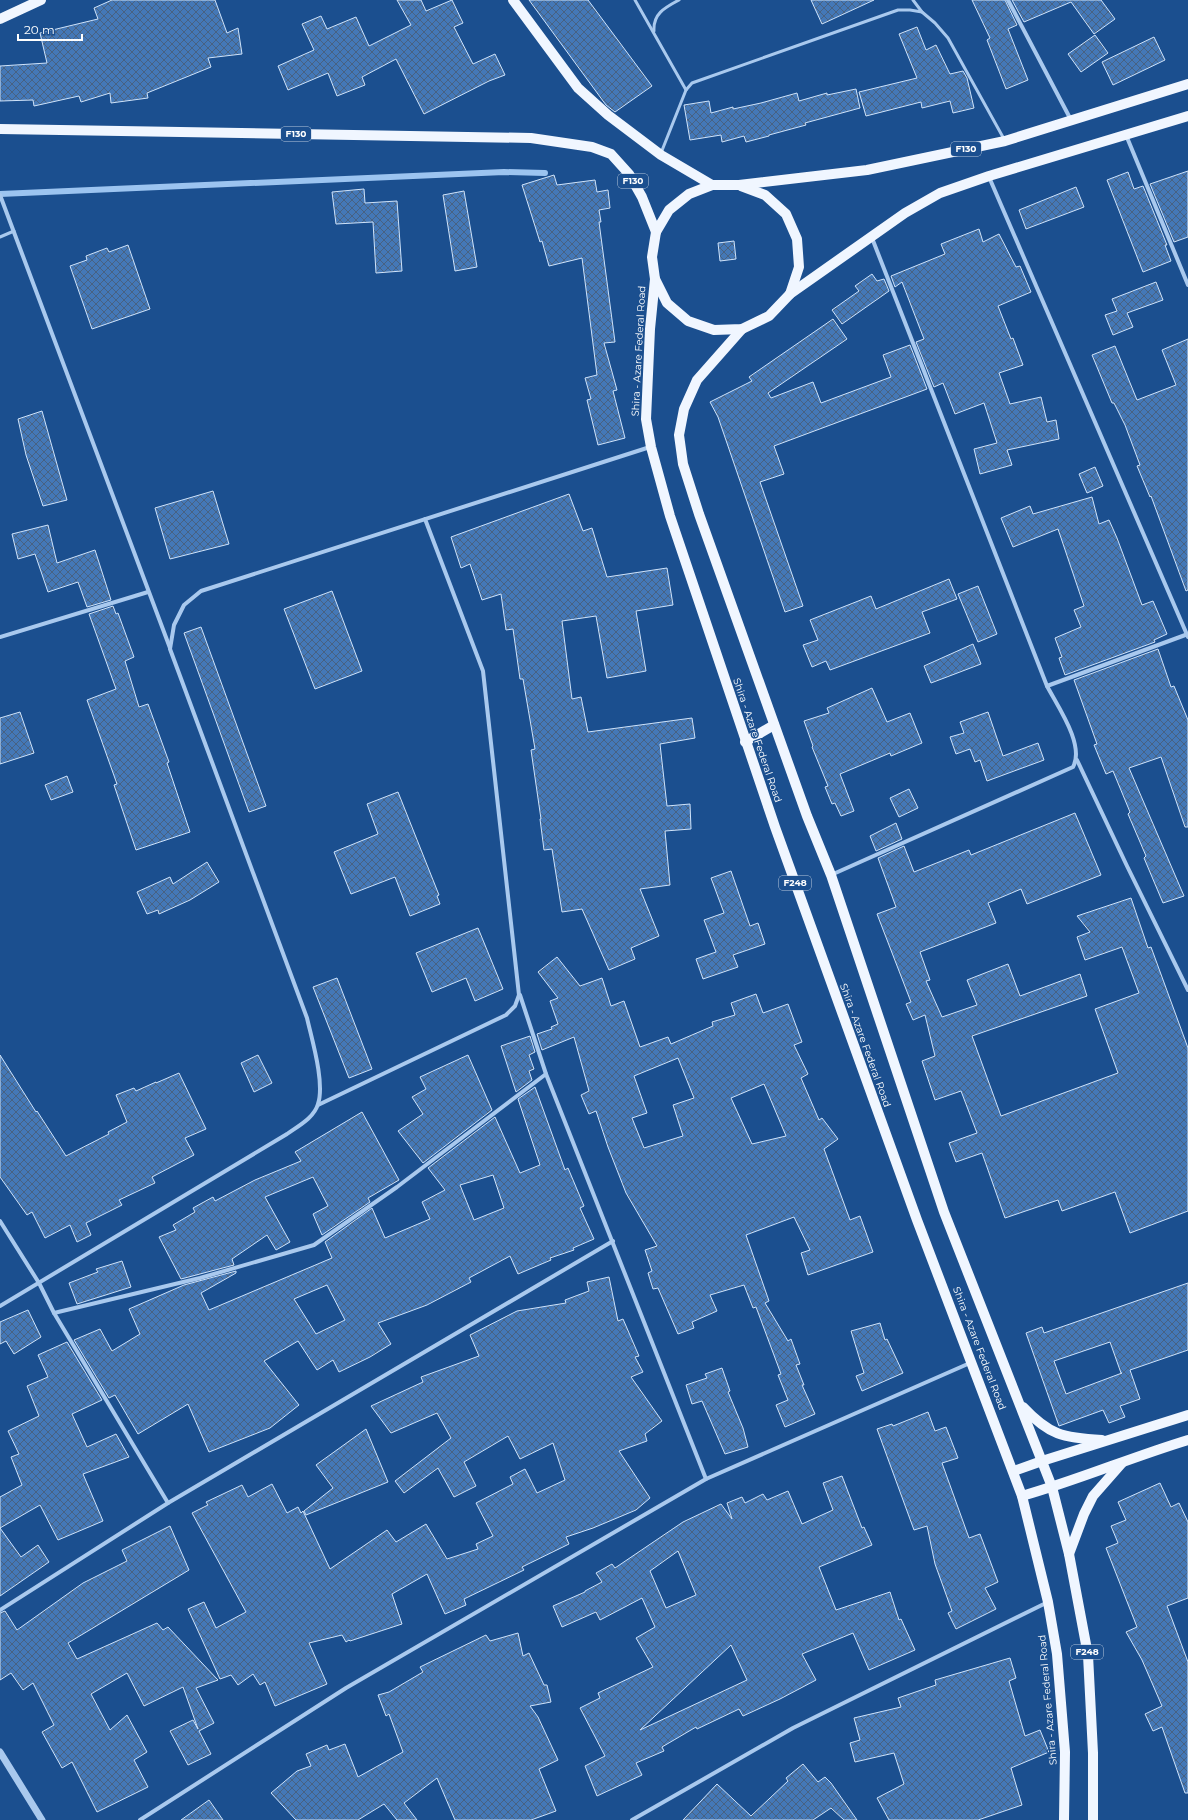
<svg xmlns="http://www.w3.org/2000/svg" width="1188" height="1820" font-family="Montserrat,sans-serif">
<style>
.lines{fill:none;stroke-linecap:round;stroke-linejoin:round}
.stream{stroke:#9cc4f0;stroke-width:6}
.building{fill:url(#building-cross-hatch);stroke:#cfe3fa;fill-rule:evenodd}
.service{stroke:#a9c9ee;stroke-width:3}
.minor{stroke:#a9c9ee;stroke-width:4}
.tertiary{stroke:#a9c9ee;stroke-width:7}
.primary{stroke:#f0f6ff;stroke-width:10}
.labels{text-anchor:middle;stroke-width:3;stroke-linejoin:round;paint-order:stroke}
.shield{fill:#1b4f8f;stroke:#bbcadd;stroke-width:1}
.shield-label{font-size:9px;font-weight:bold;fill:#fff}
.street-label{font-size:10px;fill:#fff;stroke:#1b4f8f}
</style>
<defs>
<pattern id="building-cross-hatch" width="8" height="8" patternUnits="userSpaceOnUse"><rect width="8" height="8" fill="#4478b7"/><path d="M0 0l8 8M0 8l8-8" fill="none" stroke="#486282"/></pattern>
</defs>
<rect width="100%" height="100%" fill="#1b4f8f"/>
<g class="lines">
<polyline class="stream" points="0,194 504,172 545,173"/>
</g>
<g class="building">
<polygon points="112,0 215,0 227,33 238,28 242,54 208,58 211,67 147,93 148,98 111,103 110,93 81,102 79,96 34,106 33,100 0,101 0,66 47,63 40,33 98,19 94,8"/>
<polygon points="397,0 421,0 426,11 452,0 463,23 454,27 473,64 495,54 505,75 489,81 424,114 396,59 362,77 365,85 337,96 328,73 288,90 278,66 314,50 302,24 321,16 327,29 356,17 369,46 411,25"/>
<polygon points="529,0 588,0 652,86 615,112 606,105"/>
<polygon points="811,0 874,0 822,24"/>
<polygon points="972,0 1005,0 1017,25 1008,29 1028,80 1006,89 987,40 990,38"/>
<polygon points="1012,0 1101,0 1115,19 1094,34 1071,2 1024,22"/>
<polygon points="917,27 926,50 936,45 950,74 963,71 967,78 974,108 953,113 950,101 922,108 921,102 866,116 859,92 917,78 899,34"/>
<polygon points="1095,35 1108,53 1081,72 1068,54"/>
<polygon points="1154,37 1165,60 1113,85 1102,62"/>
<polygon points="856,89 860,108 805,123 806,125 769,135 769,136 746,142 744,136 722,142 721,135 690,140 684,105 709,101 711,113 733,107 733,109 761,103 797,93 799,101 827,93 827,95"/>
<polygon points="1188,171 1188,237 1174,242 1150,184"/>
<polygon points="1128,172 1134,189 1143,186 1167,245 1165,245 1171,261 1143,272 1107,180"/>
<polygon points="554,175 557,185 595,180 597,192 608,190 610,208 599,210 601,222 599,222 615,342 604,343 617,390 613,391 625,438 598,445 587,400 591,399 585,378 597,375 582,258 549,266 542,241 540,242 522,185"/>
<polygon points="1076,187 1084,207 1026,229 1019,210"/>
<polygon points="364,189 365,203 397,201 402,271 376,273 373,222 336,224 332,192"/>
<polygon points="464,191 477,267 455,271 443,195"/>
<polygon points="979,229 983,242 999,234 1016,267 1020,266 1031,292 998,306 1011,339 1013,338 1023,365 999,373 1010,404 1041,397 1047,422 1056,420 1059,439 1007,450 1012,465 980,474 974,449 997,443 984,403 955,414 943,383 934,387 916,342 924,339 902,282 895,287 891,276 945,254 941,244"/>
<polygon points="734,241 736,259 720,261 718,243"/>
<polygon points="128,245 150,309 92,329 70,266 87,260 86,256 107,248 109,252"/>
<polygon points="872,274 877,281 884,279 889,291 842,324 832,310 859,291 855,286"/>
<polygon points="1156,282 1163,300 1127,313 1133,327 1113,335 1105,315 1117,311 1112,299"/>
<polygon points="833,319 847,339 768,393 771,398 813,382 821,403 891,377 883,355 910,345 927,389 774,446 784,474 760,482 803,606 785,612 718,417 710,402 752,381 749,377"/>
<polygon points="1188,339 1188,590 1186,591 1151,496 1150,497 1137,466 1140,465 1125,425 1114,403 1112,403 1092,355 1115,346 1137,400 1176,385 1162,350"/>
<polygon points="42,411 67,500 43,506 26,455 18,419"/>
<polygon points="1095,467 1103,486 1087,493 1079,474"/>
<polygon points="213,491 229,544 170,559 155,508"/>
<polygon points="569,494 583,531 592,528 607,577 667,568 673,605 636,611 646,671 607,678 596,616 562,621 572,699 581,697 588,732 692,718 695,738 660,744 667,806 690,804 691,829 665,831 670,885 640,889 659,936 631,948 635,959 609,970 582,909 562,912 552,849 544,850 540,819 541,819 531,750 535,749 523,679 520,679 513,629 506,630 501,594 482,600 470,564 461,568 451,537"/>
<polygon points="1092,497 1099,524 1109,520 1117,538 1142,605 1153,601 1167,634 1154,640 1155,642 1065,675 1059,658 1062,657 1055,638 1081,627 1074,610 1084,606 1058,529 1013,547 1001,518 1030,506 1033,514"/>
<polygon points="48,525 57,563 95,550 111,600 87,607 78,582 48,592 35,554 18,559 12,534"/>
<polygon points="949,579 957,599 922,612 930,633 830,670 826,661 812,667 803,645 818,640 810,620 871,596 876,609"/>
<polygon points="978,586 997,634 978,642 958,594"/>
<polygon points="332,591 362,671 315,689 284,609"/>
<polygon points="113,606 116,614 118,613 134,657 125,661 139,707 148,704 169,762 167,763 190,832 136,850 114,785 117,784 87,700 116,689 89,614"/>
<polygon points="201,627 266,806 249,812 184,633"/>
<polygon points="973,644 981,664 931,683 924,666"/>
<polygon points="1158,649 1171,687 1174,686 1188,720 1188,827 1185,827 1161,757 1129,768 1184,896 1163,903 1144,858 1146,856 1128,814 1130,812 1113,771 1106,774 1094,745 1097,744 1074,680"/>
<polygon points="872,688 887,722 910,713 922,743 891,756 890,753 840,774 854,811 841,816 835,803 832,804 825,787 828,786 812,747 813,746 804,721 829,713 827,708"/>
<polygon points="20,712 34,753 0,764 0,718"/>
<polygon points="988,712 1003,756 1038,743 1044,760 987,781 980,760 975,762 970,749 956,754 950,737 964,733 960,722"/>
<polygon points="67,776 73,792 51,800 45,785"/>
<polygon points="909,789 918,808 899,817 890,798"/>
<polygon points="398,792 439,895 437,896 440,904 410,916 395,877 351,894 334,852 378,834 367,804"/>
<polygon points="1075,813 1101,875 1027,904 1021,889 988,903 996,923 920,952 930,980 926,981 942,1017 977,1005 967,980 1008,964 1020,996 1080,974 1087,996 972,1036 1001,1116 1118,1073 1095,1009 1139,993 1122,947 1085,960 1077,937 1090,932 1077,916 1131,898 1148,948 1151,947 1188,1048 1188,1211 1130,1233 1115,1192 1062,1211 1058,1200 1005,1218 982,1153 956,1162 949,1143 977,1133 961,1091 935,1100 922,1061 935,1056 925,1015 913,1020 906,1004 911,1002 877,914 896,907 878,858 904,846 914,872 969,850 971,855"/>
<polygon points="896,823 902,839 876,851 870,836"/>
<polygon points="207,862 219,882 190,900 159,914 158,910 147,914 137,892 170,877 173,884"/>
<polygon points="731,871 750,926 758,923 765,944 733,955 738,967 703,979 696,959 716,952 704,920 724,913 711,878"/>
<polygon points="478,928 503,989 475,1001 466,978 432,992 416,953"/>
<path d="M557,957L580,986L602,978L611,1006L624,1001L640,1047L668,1037L671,1044L713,1026L712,1022L735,1015L731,1003L756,994L763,1013L788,1004L802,1042L794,1045L808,1074L801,1078L819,1120L822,1118L838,1139L824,1149L850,1220L860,1216L873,1252L808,1275L801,1253L810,1250L794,1217L746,1235L769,1301L765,1303L788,1341L791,1339L800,1364L796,1365L804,1385H802L815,1414L785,1427L776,1405L788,1400L778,1375L781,1374L756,1307L753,1308L744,1285L710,1295L717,1311L692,1322L694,1328L678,1334L658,1288L653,1289L648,1273L652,1271L645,1250L657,1246L626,1193L608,1147L596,1111L589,1114L581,1095L589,1091L574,1037L542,1050L537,1034L552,1029L551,1027L558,1024L550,1001L558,998L538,972ZM678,1058L694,1098L673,1105L683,1136L644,1148L632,1118L647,1113L634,1076ZM764,1084L786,1136L752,1144L731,1098Z"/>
<polygon points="337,978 372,1069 349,1078 313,987"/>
<polygon points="530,1036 535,1052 529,1055 534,1069 529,1071 532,1080 516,1092 501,1046"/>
<polygon points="0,1055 36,1112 37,1111 66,1156 109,1134 108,1132 127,1122 116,1095 134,1088 136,1091 156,1082 156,1083 179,1073 206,1129 185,1138 194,1155 152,1177 155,1183 119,1200 122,1205 86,1223 91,1235 77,1242 70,1225 45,1238 32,1212 27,1215 0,1177"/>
<polygon points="258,1055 272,1083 254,1092 241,1063"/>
<polygon points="468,1055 492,1110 423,1163 398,1131 423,1114 412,1097 426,1089 420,1077"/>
<path d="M535,1087L565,1170L568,1168L584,1206L580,1208L594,1239L573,1248L574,1250L550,1258L551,1260L518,1274L510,1256L469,1278L471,1282L427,1305L378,1323L391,1344L370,1357L339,1372L333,1360L317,1370L298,1341L264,1361L299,1405L270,1428L209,1452L188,1404L138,1434L115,1395L109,1398L74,1340L100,1329L112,1351L140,1334L129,1309L184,1285L236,1271V1273L201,1293L209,1310L332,1258L325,1242L372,1208L385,1238L430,1219L422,1202L445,1190L428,1168L495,1117L520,1173L540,1165L518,1099ZM493,1175L504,1208L474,1220L460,1185ZM327,1285L345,1320L316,1334L294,1299Z"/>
<polygon points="362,1112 399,1180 368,1198 370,1202 322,1235 313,1214 328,1206 313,1177 265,1197 290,1242 276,1250 267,1235 232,1259 234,1265 181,1279 159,1237 176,1230 173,1225 195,1212 193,1208 213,1197 215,1201 255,1180 301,1161 295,1152"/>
<polygon points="122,1261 131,1287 77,1304 69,1283 98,1272 96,1269"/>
<polygon points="609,1277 618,1321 623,1319 639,1356 635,1357 643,1372 631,1377 662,1421 645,1434 647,1441 619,1451 650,1498 636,1510 593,1528 566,1537 569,1544 522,1567 524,1570 464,1599 466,1605 445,1614 427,1574 392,1594 402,1624 350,1641 349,1640 346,1642 342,1635 309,1643 327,1684 275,1706 265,1682 260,1685 253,1674 238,1685 231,1675 220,1679 188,1609 204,1602 216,1628 246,1612 192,1513 208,1505 206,1502 242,1485 248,1497 272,1484 287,1513 298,1507 301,1513 303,1511 330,1569 387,1530 396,1542 426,1524 447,1559 478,1549 476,1544 493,1536 476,1503 513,1484 510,1477 525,1469 537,1493 565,1480 553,1443 520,1459 508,1436 464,1462 476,1486 454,1497 438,1468 404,1493 395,1481 451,1438 437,1413 391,1433 371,1406 423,1382 421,1377 479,1356 470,1335 517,1311 566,1303 565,1300 589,1291 587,1282"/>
<path d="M1188,1283V1350L1130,1370L1140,1399L1120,1406L1125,1417L1109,1423L1103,1410L1059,1426L1026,1333L1042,1327L1044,1333ZM1110,1342L1121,1373H1122L1066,1394L1054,1361Z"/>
<polygon points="28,1310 41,1337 14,1354 6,1341 0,1344 0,1322"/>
<polygon points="880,1323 885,1340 887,1339 903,1373 862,1391 856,1376 864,1373 851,1331"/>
<polygon points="67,1342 102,1400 72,1414 87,1447 116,1434 129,1457 83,1474 103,1521 58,1540 40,1505 0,1528 21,1557 38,1545 49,1562 0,1596 0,1497 22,1485 11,1457 19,1454 8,1431 39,1416 27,1386 48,1377 38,1355"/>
<polygon points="722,1368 730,1391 728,1392 743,1428 748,1447 725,1454 702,1401 692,1404 686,1385 707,1378 705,1374"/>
<polygon points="928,1412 935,1431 946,1427 958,1458 942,1463 969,1538 980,1534 998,1582 985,1588 996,1609 956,1629 948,1613 952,1611 935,1564 927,1526 914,1530 877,1429 892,1424 893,1426"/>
<polygon points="366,1429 388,1482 306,1515 304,1511 333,1488 316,1465"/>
<path d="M842,1476L862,1528L864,1527L872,1545L819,1567L836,1610L890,1592L899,1620L901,1619L915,1650L869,1670L853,1633L802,1654L816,1680L780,1699L743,1716L739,1709L697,1729L696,1727L662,1747L664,1751L636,1763L642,1775L597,1796L585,1766L605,1756L580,1708L600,1698L598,1693L653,1667L636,1638L655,1627L642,1598L600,1620L596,1612L562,1627L553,1606L585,1592V1591L602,1582L596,1573L612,1564L615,1568L683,1522L721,1504L732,1519L727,1503L742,1497L745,1503L763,1494L767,1500L788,1491L802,1524L833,1510L823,1483ZM678,1551L696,1595L666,1608L650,1571ZM731,1645L747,1680L640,1730Z"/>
<polygon points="1160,1483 1171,1507 1179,1503 1188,1522 1188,1598 1167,1606 1188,1662 1188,1793 1185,1793 1162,1727 1153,1731 1145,1714 1162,1706 1142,1660 1126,1632 1137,1627 1106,1548 1118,1543 1111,1526 1126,1520 1118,1502"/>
<polygon points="170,1526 189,1570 68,1643 77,1659 157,1623 163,1630 168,1627 218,1680 196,1688 214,1723 199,1731 211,1754 188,1765 170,1731 193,1720 198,1729 183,1687 144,1706 127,1673 91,1694 110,1730 127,1715 147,1752 134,1760 148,1787 97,1812 72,1762 62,1768 42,1732 54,1725 33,1683 23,1690 11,1673 0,1680 0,1613 5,1611 17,1630 83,1583 127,1561 122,1550"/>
<polygon points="518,1633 523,1656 529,1653 544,1685 547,1685 551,1702 530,1706 538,1717 558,1760 539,1769 556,1811 531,1820 455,1820 437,1778 404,1803 417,1820 397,1820 384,1804 358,1820 296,1820 271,1793 297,1771 311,1766 306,1754 327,1745 329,1750 345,1744 358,1777 403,1752 389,1714 386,1716 378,1695 389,1692 423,1672 420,1667 486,1635 490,1641"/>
<polygon points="1010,1658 1016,1678 1009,1681 1025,1736 1040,1730 1049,1752 1011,1768 1022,1805 978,1820 889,1820 877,1798 904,1784 894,1753 855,1762 850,1743 860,1740 854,1718 901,1707 898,1698 936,1685 935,1680"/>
<polygon points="803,1764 818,1782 825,1777 831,1783 857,1820 844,1820 831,1808 813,1820 683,1820 717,1784 751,1816 788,1781 786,1778"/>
<polygon points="209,1800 223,1820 181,1820"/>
</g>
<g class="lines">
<g class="service">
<polyline points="635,0 686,90"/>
<polyline points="913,0 922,12 935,23 948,38 1004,139"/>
<path d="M654,31C653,14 664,8 679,0"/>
<polyline points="661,153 686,90 692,83 898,10 910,10 922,12"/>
<polyline points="0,237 14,231"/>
</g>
<g class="minor">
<polyline points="1008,0 1071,120"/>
<polyline points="1126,135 1188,285"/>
<polyline points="989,177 1188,637"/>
<polyline points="0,195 170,648"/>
<polyline points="0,637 148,592"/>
<polyline points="1047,686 1188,634"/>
<polyline points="1077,760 1127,866 1188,990"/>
<path d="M831,875L1073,767C1085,745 1058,707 1047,686L872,238"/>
<polyline points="520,995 546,1074 706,1479"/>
<polyline points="318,1105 506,1015 515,1006 519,995 483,671 425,519"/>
<polyline points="0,1221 39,1283 54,1313 168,1503"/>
<path d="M0,1306L287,1134C298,1126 314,1118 318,1104C325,1083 312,1040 307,1018L170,649L174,625L184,605L201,591L650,447"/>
<polyline points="54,1313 200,1278 314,1245 397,1187 546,1074"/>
<polyline points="0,1610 168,1503 613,1241"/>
<polyline points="140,1820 346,1688 706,1479 970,1363"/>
<polyline points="632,1820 793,1728 1048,1602"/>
</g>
<polyline class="tertiary" points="0,1752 42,1820"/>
<g class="primary">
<polyline points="513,0 578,88 608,115 661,155 712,185"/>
<polyline points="0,19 41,0"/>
<polyline points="1188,84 1005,141 867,170 739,185 712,185 689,194 669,210 656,232 652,257 655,279 667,303 688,321 714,330 742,329 769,316 790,294 905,213 940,193 989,176 1188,116"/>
<polyline points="0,129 531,138 592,147 611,154 629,174 642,197 656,232"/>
<polyline points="741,186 765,195 786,214 797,239 799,267 790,294"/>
<polyline points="655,279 650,329 646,419 651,447 670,516 775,827 917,1220 1022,1496 1048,1602 1057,1654 1065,1752 1064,1820"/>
<polyline points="742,329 697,380 684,409 679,435 683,464 699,514 807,816 831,875 944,1212 1052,1487 1069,1554 1088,1655 1093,1753 1093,1820"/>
<polyline points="745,742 774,725"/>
<path d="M1023,1407C1049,1435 1063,1438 1102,1440"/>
<polyline points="1014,1471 1042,1461 1188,1415"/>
<path d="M1022,1496C1078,1480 1132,1457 1188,1440"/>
<polyline points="1069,1554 1084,1514 1093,1496 1122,1463"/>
</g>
</g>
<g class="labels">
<g class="shield">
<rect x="281" y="127" width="30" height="14" rx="3"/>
<rect x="951" y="142" width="30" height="14" rx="3"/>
<rect x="618" y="174" width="30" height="14" rx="3"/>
<rect x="779" y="876" width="32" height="14" rx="3"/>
<rect x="1071" y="1645" width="32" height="14" rx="3"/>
</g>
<g class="shield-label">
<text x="296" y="137">F130</text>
<text x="966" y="152">F130</text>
<text x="633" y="184">F130</text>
<text x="795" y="886">F248</text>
<text x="1087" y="1655">F248</text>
</g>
<g class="street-label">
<text transform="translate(638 351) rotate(-87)" y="4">Shira - Azare Federal Road</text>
<text transform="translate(758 740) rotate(71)" y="4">Shira - Azare Federal Road</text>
<text transform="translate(866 1045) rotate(70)" y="4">Shira - Azare Federal Road</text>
<text transform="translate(980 1348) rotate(69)" y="4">Shira - Azare Federal Road</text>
<text transform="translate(1047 1700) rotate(-95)" y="4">Shira - Azare Federal Road</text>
</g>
</g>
<path d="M18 34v6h64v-6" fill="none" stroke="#ffffff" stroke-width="2"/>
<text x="24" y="34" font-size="12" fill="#ffffff" stroke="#1b4f8f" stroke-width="3" paint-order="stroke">20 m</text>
</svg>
